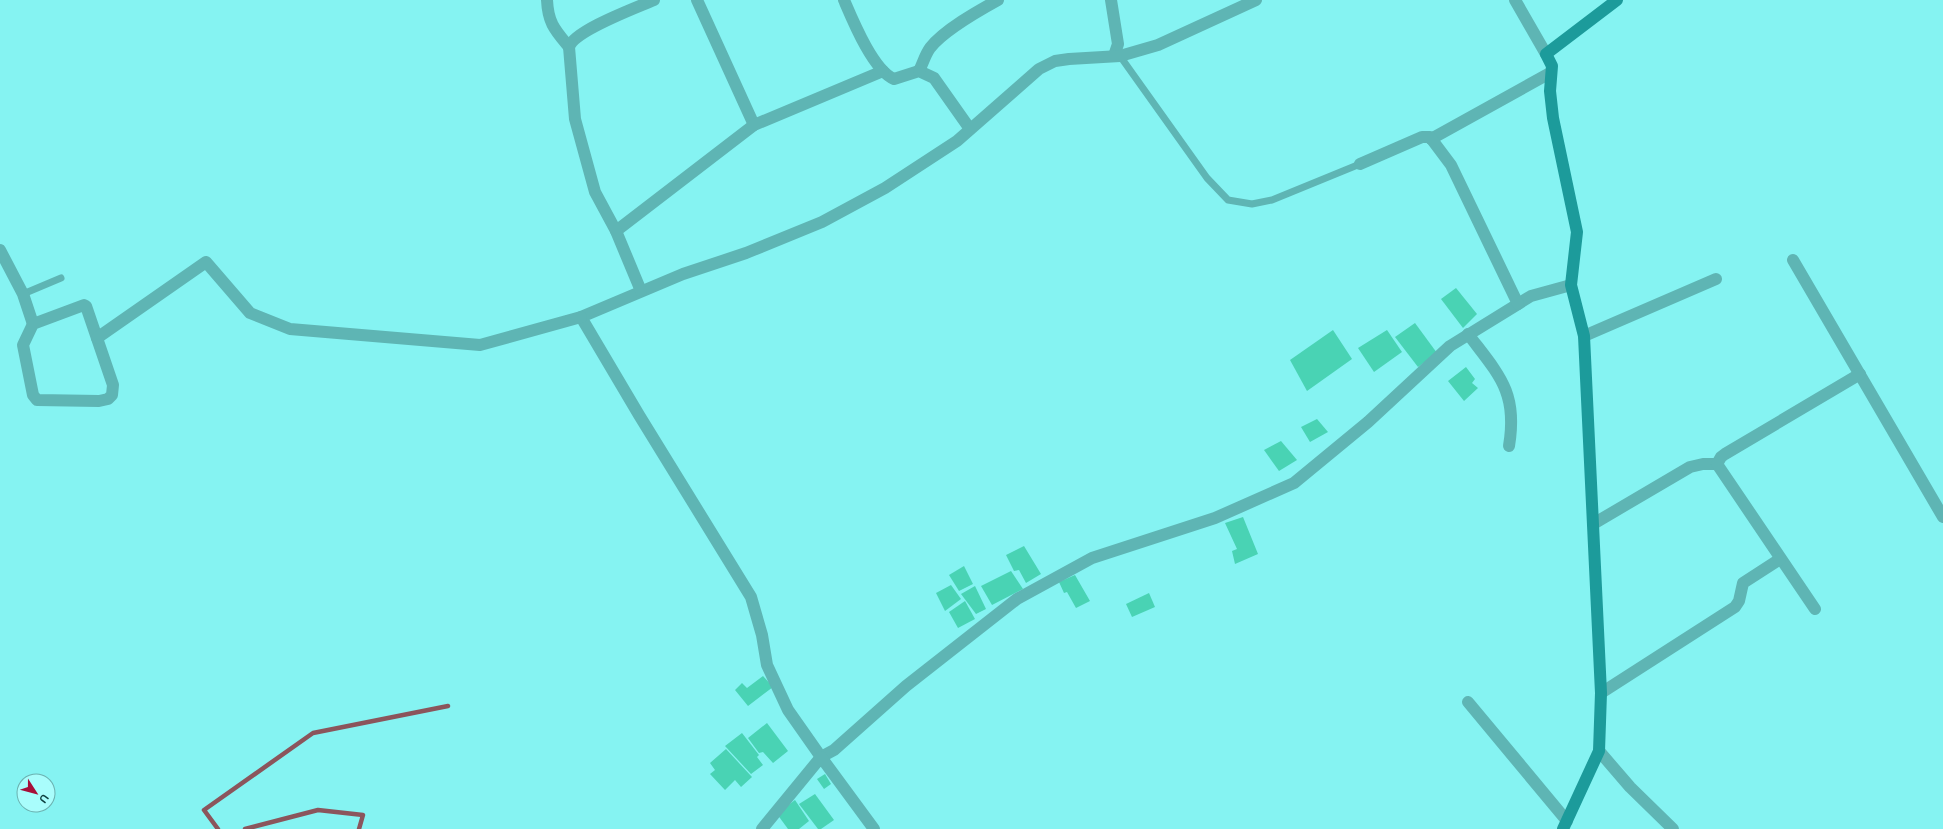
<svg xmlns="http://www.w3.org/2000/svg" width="1943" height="829" font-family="Helvetica,sans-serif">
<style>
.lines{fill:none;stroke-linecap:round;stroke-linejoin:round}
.stream{stroke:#8b555c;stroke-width:4.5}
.building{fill:#49d3b4}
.lane{stroke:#5eb5b4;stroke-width:7}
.street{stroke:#5eb5b4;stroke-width:12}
.secondary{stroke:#1c9b9b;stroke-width:12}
</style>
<rect width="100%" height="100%" fill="#85f3f2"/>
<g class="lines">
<g class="stream">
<polyline points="218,829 204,810 313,733 448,706"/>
<polyline points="245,829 318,810 363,815 359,829"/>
</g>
</g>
<g class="building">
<polygon points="1456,288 1477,314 1463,328 1441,299"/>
<polygon points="1415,323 1437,353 1418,367 1395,337"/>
<polygon points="1333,330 1352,359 1307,391 1290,360"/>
<polygon points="1387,330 1402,352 1374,372 1358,348"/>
<polygon points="1466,367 1475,379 1472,383 1478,388 1464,401 1448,381"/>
<polygon points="1317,419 1328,432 1310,442 1301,427"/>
<polygon points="1281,441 1297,460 1279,471 1264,450"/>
<polygon points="1243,517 1258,554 1235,564 1232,551 1237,549 1225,523"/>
<polygon points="1024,546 1041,574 1026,583 1019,570 1014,571 1006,555"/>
<polygon points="964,566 973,584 959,591 949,575"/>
<polygon points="1011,571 1023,589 992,605 981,586"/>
<polygon points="1075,575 1090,601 1076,608 1067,592 1064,593 1059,582"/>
<polygon points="951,585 961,599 945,611 936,593"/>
<polygon points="975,586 986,609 976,614 961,594"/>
<polygon points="1149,593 1155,607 1132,617 1126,604"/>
<polygon points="965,601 975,619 958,628 949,612"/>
<polygon points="763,676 773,687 748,706 735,690 742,683 747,688"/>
<polygon points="767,723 788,751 773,763 763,752 759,753 748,738"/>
<polygon points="742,733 759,755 757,757 763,765 751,774 725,746"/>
<polygon points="726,749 752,777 741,787 735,780 725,790 710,774 715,770 710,763"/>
<polygon points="825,774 831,784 824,789 817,779"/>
<polygon points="815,794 834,820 821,829 818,829 799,804"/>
<polygon points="795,800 809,821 799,829 788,829 777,814"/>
</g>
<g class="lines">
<g class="lane">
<polyline points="1120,56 1207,178 1228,200 1252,204 1272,200 1360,164"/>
<polyline points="23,294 61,278"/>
</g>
<g class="street">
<path d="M547,0C548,23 555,30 569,47"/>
<polyline points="697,0 754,125"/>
<path d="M844,0C853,21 873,70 894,79L919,71L934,78L970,129"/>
<polyline points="1111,0 1118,44 1114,56"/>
<polyline points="1256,0 1158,45 1120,56 1069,59 1055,61 1039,69 957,141 885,188 822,222 746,253 683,274 581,317 639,415 751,597 762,635 767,665 788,710 821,757 834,750 906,686 1017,599 1092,558 1215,518 1294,483 1368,422 1450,346 1531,296 1571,285"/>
<polyline points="1515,0 1546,54"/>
<path d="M919,71C923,63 925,55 930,48C944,30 978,11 998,0"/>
<polyline points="1431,139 1550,73"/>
<polyline points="1360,164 1422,137 1430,137 1451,165 1518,304"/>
<polyline points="616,231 754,125 883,71"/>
<polyline points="0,250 23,294 33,324"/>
<polyline points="1793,260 1943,517"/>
<path d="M641,291L616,231L595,192L575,119L569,47C575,30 636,8 654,0"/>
<polygon points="84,305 86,306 113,385 112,395 108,399 99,401 37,400 33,395 23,345 33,324"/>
<path d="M1468,334C1499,375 1518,392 1509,446"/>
<polyline points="1584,336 1716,279"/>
<polyline points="97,338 206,262 250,313 290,329 480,345 581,317"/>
<polyline points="1593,524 1690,467 1703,464 1717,464"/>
<polyline points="1815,609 1717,464 1721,457 1725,454 1860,374"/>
<polyline points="1601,693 1735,607 1739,601 1743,583 1780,559"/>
<polyline points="1468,702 1567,821"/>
<polyline points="1599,751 1630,787 1673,829"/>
<polyline points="762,829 821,757 874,829"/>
</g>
<polyline class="secondary" points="1563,829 1599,751 1601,693 1584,336 1571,285 1577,232 1553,118 1550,91 1552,66 1546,54 1617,0"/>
</g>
<g transform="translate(36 793) rotate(126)"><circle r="19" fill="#a9fdfc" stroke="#6bb1b0"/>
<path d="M0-3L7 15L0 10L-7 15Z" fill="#a70f39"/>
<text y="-6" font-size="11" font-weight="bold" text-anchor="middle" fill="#0d3f3f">U</text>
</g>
</svg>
